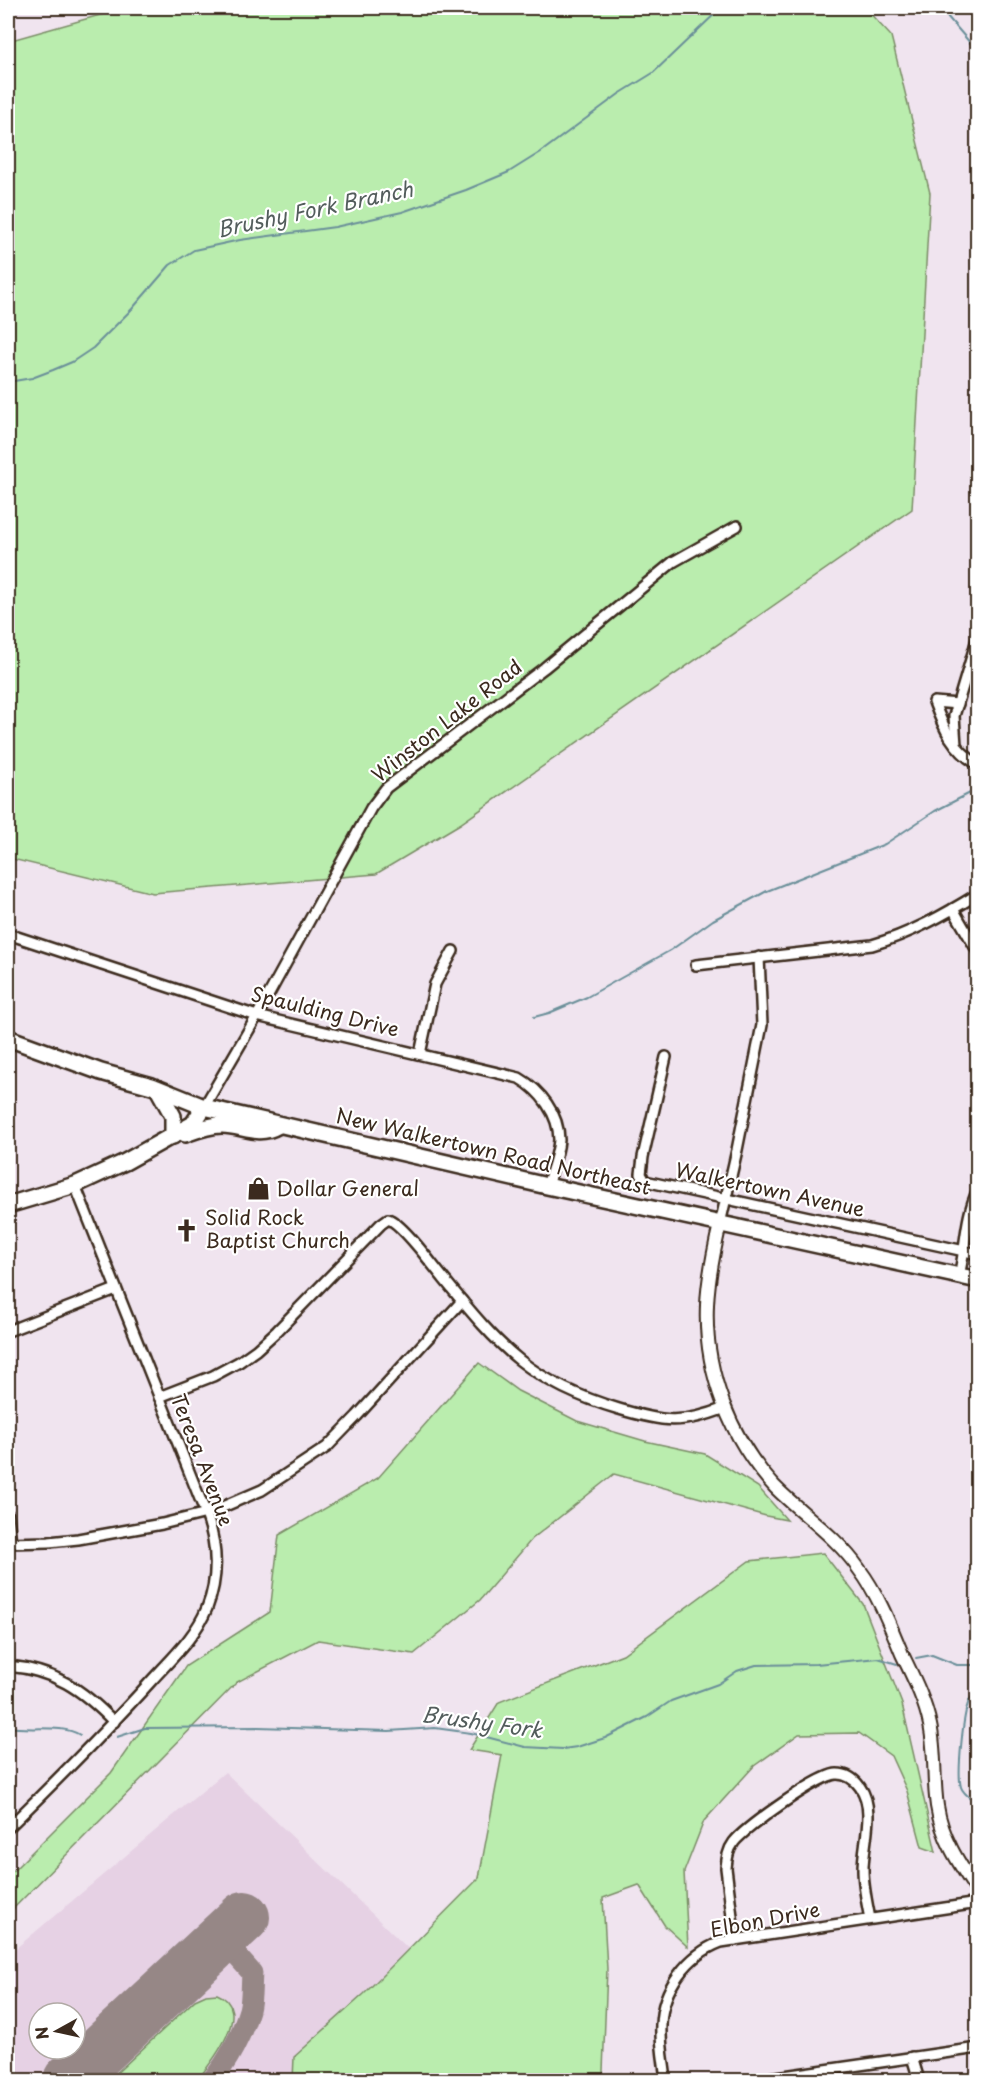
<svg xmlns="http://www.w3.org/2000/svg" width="985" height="2088" font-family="'Playpen Sans',sans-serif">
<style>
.built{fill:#e6d1e4;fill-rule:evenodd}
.green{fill:#baedae;stroke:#7a8c66;stroke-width:1.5}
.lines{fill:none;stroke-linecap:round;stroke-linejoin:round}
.stream{stroke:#6a8f99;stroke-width:2}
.taxiway{stroke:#968786;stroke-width:21}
.runway{stroke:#968786;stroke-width:52}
.minor-casing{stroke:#3b2a1e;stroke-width:14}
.tertiary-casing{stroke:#3b2a1e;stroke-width:16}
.primary-casing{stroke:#3b2a1e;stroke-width:20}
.minor{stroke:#fff;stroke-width:9}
.tertiary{stroke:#fff;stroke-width:12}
.primary{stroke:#fff;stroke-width:15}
.labels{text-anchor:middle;stroke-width:4.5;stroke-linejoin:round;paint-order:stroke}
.street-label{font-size:20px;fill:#3b2a1e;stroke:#fff}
.poi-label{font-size:20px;fill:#3b2a1e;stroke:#fff;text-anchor:start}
.water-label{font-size:21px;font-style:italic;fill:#535d5c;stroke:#fff}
</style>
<rect width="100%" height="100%" fill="#f0e4ef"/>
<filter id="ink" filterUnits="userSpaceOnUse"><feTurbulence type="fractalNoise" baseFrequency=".0167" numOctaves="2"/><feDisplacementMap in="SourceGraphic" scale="12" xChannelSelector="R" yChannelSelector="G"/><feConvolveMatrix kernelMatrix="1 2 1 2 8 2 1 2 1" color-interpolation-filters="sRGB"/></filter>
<g filter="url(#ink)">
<path class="built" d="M225,1772L420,1960L294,2080H8V1955ZM39,2013H75V2049H39Z"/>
<g class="green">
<polygon points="143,8 865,8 891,36 930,193 912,509 460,824 376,874 153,893 8,858 8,41 100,15"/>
<polygon points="479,1363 518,1391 577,1421 645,1441 705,1454 758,1487 787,1520 766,1516 614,1474 532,1539 480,1600 414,1654 318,1640 237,1682 8,1914 8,1876 111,1773 186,1666 270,1612 279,1535 378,1478"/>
<polygon points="823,1553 863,1604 902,1704 936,1852 922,1847 907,1791 891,1756 859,1733 799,1734 754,1766 704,1821 684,1872 688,1947 665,1926 639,1885 603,1898 607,1969 603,2071 605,2080 293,2080 294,2057 364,1994 479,1878 502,1755 469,1750 499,1702 623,1654 749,1561"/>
<path d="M217,1994C254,2009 213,2061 197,2080H109L195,2000L206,1995Z"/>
</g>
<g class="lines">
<g class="stream">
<polyline points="940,8 978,52"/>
<polyline points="8,382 32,378 53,370 72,362 93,348 132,309 170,265 194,250 240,240 335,227 402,212 466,190 509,172 541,152 619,94 653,73 721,8"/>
<polyline points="534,1017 549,1013 587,997 671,950 713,920 767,891 885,844 935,811 978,789"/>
<polyline points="916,1658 932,1655 957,1665 978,1665"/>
<path d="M978,1690C974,1694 971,1697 969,1701C963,1714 957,1774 961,1787C963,1794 972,1799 978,1804"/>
<path d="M8,1727C30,1731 62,1724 80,1735"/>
<polyline points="117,1737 145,1728 258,1727 389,1731 435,1728 471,1733 525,1747 563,1749 577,1747 605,1738 647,1717 671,1701 718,1684 737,1671 756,1665 816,1664 878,1658 897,1664"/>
</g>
<path class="taxiway" d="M212,2080C228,2062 242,2034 249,2010C252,1999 251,1985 252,1973L221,1938"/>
<polyline class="runway" points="69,2080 244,1917"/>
<defs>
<g id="minor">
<path d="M958,704L934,702C944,729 952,748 978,765"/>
<polyline points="956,745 954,716 978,636"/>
<polyline points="953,909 978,952"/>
<path d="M8,934L257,1016L519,1078C540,1090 559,1114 559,1140C558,1155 551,1172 547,1186"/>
<path d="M696,965L872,945C910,934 944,915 978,894"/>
<polyline points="420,1054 435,984 453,951"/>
<polyline points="666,1057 643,1157 641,1174 645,1181 978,1254"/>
<polyline points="204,1107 257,1016 371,808 386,788 544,668 673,562 737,526"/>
<polyline points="720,1224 737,1150 762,1025 759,957"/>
<path d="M959,1276C966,1248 965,1216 978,1190"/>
<polyline points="8,1331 116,1289"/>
<path d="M159,1397L213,1376L239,1362L256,1350L277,1331L381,1224L388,1219C402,1223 433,1266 444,1279C500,1348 531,1383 619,1409C662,1422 682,1425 725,1408"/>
<polyline points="8,1515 11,1543"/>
<polyline points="8,1543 49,1542 78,1539 162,1524 211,1512 262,1490 327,1447 357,1416 462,1301"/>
<path d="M8,1666C54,1670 82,1689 114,1722"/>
<path d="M8,1828C57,1780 106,1731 152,1680C172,1658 196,1636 207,1608C219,1577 217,1544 206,1514L75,1185"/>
<path d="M735,1940L726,1868C727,1858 728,1850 734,1842C746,1827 820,1774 837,1774C847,1774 855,1780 860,1787C876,1809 863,1844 863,1869C863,1886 867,1903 870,1919"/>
<polyline points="912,2057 919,2080"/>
<path d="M666,2080C664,2062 660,2043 661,2025C662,1989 687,1955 721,1942L978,1903"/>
<polyline points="755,2080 978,2048"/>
</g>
<path id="tertiary" d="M720,1224C714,1250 708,1278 707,1305C704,1371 730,1439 775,1487C803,1515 836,1536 859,1569C878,1594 890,1625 902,1654C913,1677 925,1700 930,1725C936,1752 933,1780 937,1806C942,1839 960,1865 978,1892"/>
<g id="primary">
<polyline points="8,1038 101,1072 152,1086 204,1107 547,1186 978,1280"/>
<polyline points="158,1089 173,1116 173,1136"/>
<path d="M185,1134C196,1130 209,1125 222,1125C242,1125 258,1137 277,1126"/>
<polyline points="8,1205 75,1185 125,1162 193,1124 204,1107"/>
</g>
</defs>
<use href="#minor" class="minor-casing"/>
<use href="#tertiary" class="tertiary-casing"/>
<use href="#primary" class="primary-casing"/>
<use href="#minor" class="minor"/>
<use href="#tertiary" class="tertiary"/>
<use href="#primary" class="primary"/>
</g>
</g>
<defs>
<symbol id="shop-bare" viewBox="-9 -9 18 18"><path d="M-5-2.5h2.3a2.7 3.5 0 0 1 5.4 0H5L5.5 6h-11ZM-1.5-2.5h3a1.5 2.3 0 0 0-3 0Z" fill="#3b2a1e" stroke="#fff" stroke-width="2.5" paint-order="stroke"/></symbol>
<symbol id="church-bare" viewBox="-9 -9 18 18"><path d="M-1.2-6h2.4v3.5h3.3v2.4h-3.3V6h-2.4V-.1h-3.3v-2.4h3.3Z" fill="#3b2a1e" stroke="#fff" stroke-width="2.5" paint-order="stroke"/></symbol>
</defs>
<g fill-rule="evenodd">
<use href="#shop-bare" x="242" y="1172" width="33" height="33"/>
<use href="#church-bare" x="170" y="1214" width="33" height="33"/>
</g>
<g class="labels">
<g class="street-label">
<text transform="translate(447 721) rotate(-38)" y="7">Winston Lake Road</text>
<text transform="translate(325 1012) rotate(14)" y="7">Spaulding Drive</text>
<text transform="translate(493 1152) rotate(13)" y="7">New Walkertown Road Northeast</text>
<text transform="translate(770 1190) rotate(12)" y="7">Walkertown Avenue</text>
<text transform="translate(202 1460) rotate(69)" y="7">Teresa Avenue</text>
<text transform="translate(765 1920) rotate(-11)" y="7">Elbon Drive</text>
</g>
<g class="poi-label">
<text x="276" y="1196">Dollar General</text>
<text x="205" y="1225">Solid Rock<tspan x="205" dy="23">Baptist Church</tspan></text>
</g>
<g class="water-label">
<text transform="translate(315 210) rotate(-12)" y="7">Brushy Fork Branch</text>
<text transform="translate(482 1723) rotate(8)" y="7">Brushy Fork</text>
</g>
</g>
<rect width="985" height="2088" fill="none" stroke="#fff" stroke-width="30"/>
<rect x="15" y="15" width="955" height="2058" fill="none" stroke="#3b2a1e" stroke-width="2" filter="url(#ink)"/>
<g transform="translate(57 2031) rotate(262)"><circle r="28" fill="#ffffff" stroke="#b1aaa5" stroke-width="1.5"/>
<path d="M0-4.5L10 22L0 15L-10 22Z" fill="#3b2a1e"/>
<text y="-9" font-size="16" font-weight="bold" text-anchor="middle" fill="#3b2a1e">N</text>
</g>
</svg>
